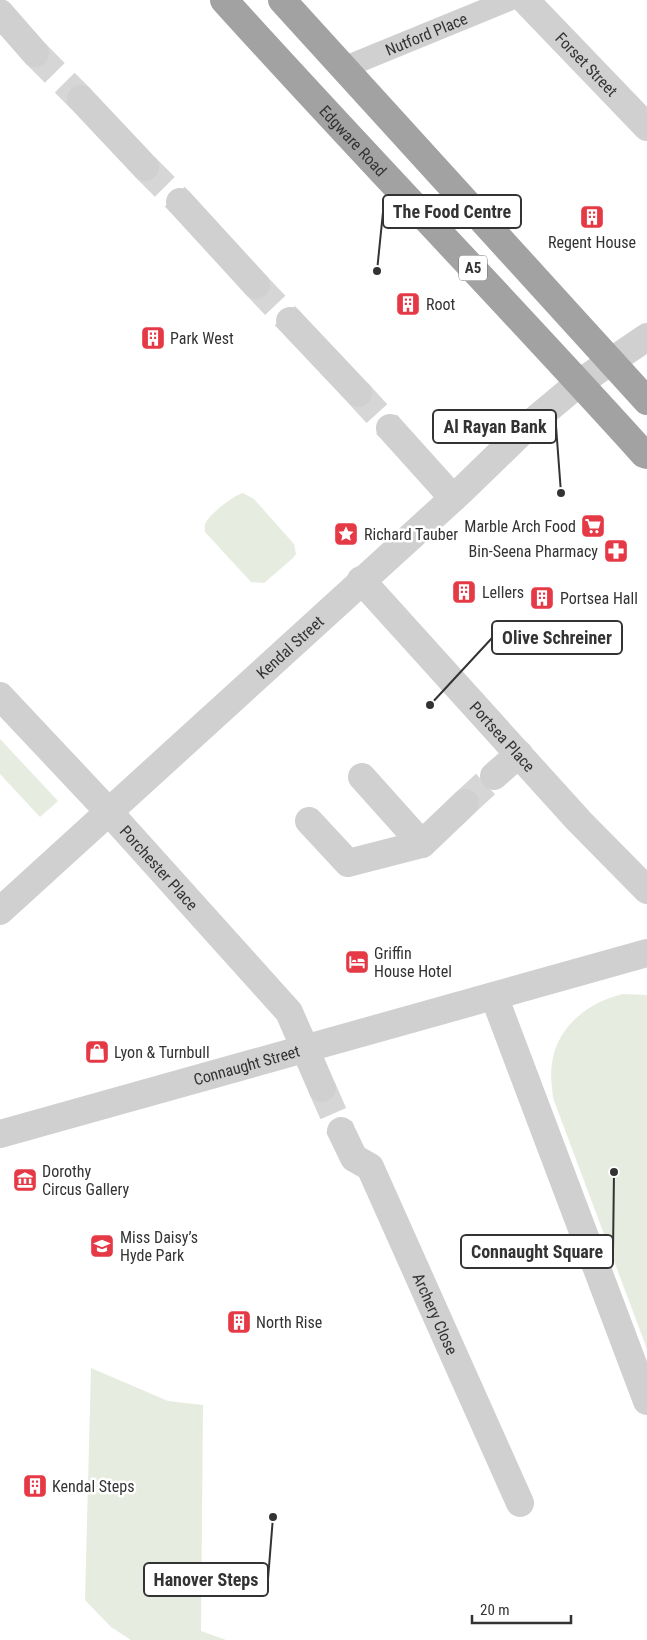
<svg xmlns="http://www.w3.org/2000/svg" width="647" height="1640" font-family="'Roboto Condensed',sans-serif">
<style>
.green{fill:#e6ecdf}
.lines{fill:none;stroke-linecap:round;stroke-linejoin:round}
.minor-tunnel{stroke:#d6d6d6;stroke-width:28;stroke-dasharray:28 14;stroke-linecap:butt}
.pedestrian{stroke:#d0d0d0;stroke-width:22}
.minor{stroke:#d0d0d0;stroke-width:28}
.tertiary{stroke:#d0d0d0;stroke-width:28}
.trunk{stroke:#a2a2a2;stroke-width:28}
.labels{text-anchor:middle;stroke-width:5;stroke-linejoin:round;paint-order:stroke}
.shield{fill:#fff;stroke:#707070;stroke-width:1}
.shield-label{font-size:15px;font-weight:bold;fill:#333}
.street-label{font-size:16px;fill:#333;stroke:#fff}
.poi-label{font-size:16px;fill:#333;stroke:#fff;text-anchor:start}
.leader{fill:none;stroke:#333;stroke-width:2}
.callout-dot{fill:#333;stroke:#fff;stroke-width:2}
.callout{fill:#fff;stroke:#333;stroke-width:2}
.callout-label{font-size:18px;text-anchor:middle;font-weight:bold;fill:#333}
</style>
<rect width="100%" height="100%" fill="#fff"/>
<g class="green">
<path d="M243,493L254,499L294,544L296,554L293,558L264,583L251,582L205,532C205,529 204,527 205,524C208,515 234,495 243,493Z"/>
<polygon points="0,739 58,801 40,817 0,774"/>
<path d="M623,994L647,995V1349L553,1098C552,1086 550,1075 552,1063C557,1026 589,1002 623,994Z"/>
<polygon points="91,1368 168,1401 203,1405 201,1631 226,1640 131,1640 111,1627 85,1600"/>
</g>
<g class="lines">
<g class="minor-tunnel">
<polyline points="35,53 81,99"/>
<polyline points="145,167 180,202"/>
<polyline points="256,285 290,321"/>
<polyline points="358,393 390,428"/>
<polyline points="465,803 494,776"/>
<polyline points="322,1088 341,1131"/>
</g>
<path class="pedestrian" id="s1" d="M343,68L509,0"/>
<g class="minor">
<path id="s2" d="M525,0L647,127"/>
<polyline points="0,13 35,53"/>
<polyline points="81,99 145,167"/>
<polyline points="180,202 256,285"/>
<polyline points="290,321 358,393"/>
<polyline points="390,428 453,498"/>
<path id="s3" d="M361,580L579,821L647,890"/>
<path id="s4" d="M0,696L109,812L289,1012L322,1088"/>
<polyline points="494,776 519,754"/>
<polyline points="362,777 422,844"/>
<polyline points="309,821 348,863 422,844 465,803"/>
<path id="s5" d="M0,911L460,492L530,424L579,383"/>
<path id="s6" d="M341,1131L354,1158L370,1167L520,1503"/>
</g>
<g class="tertiary">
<polyline points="579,383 647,337"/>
<polyline points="494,996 647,1401"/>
<path id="s7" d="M0,1134L647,953"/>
</g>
<g class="trunk">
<path id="s8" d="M224,0C362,153 506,301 644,454L647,455"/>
<polyline points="282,0 647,401"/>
</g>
</g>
<defs>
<symbol id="building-square" viewBox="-11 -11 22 22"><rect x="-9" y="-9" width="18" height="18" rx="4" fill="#e63946" stroke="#fff"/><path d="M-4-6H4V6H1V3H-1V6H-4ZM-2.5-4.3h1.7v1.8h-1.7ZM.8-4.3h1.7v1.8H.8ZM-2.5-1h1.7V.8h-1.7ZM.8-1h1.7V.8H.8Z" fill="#fff"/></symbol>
<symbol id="supermarket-square" viewBox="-11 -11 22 22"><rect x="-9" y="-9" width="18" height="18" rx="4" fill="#e63946" stroke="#fff"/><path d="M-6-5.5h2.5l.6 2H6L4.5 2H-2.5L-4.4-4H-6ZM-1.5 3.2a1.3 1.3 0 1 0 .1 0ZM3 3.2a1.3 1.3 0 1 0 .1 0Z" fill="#fff"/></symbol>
<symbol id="sight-square" viewBox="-11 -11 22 22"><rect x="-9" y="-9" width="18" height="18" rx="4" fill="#e63946" stroke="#fff"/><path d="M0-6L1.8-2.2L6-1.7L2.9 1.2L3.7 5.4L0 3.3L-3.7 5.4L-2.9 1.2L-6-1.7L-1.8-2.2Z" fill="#fff"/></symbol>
<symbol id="pharmacy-square" viewBox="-11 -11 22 22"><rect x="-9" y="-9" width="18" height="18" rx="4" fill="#e63946" stroke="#fff"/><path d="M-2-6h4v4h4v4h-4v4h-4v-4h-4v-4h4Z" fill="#fff"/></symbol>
<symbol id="hotel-square" viewBox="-11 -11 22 22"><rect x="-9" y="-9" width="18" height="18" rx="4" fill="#e63946" stroke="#fff"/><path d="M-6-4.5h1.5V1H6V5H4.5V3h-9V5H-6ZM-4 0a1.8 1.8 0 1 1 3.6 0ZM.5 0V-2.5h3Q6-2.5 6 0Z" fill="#fff"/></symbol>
<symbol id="shop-square" viewBox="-11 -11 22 22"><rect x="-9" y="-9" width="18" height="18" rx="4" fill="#e63946" stroke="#fff"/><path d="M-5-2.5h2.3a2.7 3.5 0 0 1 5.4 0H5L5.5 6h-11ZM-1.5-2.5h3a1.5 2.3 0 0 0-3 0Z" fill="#fff"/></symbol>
<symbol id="museum-square" viewBox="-11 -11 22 22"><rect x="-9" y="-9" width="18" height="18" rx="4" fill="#e63946" stroke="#fff"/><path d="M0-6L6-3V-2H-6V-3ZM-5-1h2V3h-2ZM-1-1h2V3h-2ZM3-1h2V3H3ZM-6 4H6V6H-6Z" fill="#fff"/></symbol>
<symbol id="school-square" viewBox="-11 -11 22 22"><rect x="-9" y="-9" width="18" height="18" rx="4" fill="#e63946" stroke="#fff"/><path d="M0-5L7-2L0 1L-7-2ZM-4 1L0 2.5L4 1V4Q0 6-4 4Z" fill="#fff"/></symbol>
</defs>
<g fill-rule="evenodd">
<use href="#building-square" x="578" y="203" width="28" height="28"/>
<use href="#building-square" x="394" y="290" width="28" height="28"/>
<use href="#building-square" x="139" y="324" width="28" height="28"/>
<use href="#supermarket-square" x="579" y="512" width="28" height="28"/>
<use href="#sight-square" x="332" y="520" width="28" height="28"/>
<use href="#pharmacy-square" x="602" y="537" width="28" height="28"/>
<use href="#building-square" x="450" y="578" width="28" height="28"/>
<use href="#building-square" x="528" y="584" width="28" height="28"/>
<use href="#hotel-square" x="343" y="948" width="28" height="28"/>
<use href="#shop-square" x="83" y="1038" width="28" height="28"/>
<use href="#museum-square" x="11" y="1166" width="28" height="28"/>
<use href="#school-square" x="88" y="1232" width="28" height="28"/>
<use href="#building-square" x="225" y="1308" width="28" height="28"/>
<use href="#building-square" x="21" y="1472" width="28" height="28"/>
</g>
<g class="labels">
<rect class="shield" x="459" y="255.5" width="28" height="25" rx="4"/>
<g class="shield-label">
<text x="473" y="273">A5</text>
</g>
<g class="street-label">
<text dy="6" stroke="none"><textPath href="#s1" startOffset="90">Nutford Place</textPath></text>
<text dy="6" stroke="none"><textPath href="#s2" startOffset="89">Forset Street</textPath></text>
<text dy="6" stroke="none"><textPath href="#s8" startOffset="191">Edgware Road</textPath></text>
<text dy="6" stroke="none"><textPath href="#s5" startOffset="392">Kendal Street</textPath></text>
<text dy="6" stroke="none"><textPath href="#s3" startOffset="211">Portsea Place</textPath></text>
<text dy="6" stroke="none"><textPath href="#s4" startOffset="234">Porchester Place</textPath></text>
<text dy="6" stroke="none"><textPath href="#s7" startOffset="256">Connaught Street</textPath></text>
<text dy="6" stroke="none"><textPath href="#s6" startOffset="209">Archery Close</textPath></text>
</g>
<g class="poi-label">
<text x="592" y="248" text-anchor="middle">Regent House</text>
<text x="426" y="310">Root</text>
<text x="170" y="344">Park West</text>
<text x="576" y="532" text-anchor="end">Marble Arch Food</text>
<text x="364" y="540">Richard Tauber</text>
<text x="598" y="557" text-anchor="end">Bin-Seena Pharmacy</text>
<text x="482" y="598">Lellers</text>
<text x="560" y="604">Portsea Hall</text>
<text x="374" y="959">Griffin<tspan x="374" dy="18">House Hotel</tspan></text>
<text x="114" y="1058">Lyon &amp; Turnbull</text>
<text x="42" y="1177">Dorothy<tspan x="42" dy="18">Circus Gallery</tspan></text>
<text x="120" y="1243">Miss Daisy’s<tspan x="120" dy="18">Hyde Park</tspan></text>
<text x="256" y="1328">North Rise</text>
<text x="52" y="1492">Kendal Steps</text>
</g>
</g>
<path class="leader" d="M377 271L383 212M561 493L556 426M430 705L492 638M614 1172L613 1251M273 1517L268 1579"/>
<g class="callout-dot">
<circle cx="377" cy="271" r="5"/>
<circle cx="561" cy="493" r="5"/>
<circle cx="430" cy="705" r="5"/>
<circle cx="614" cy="1172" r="5"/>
<circle cx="273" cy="1517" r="5"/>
</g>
<g class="callout">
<rect x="383" y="195" width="138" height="33" rx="5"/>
<rect x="433" y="410" width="123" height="33" rx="5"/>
<rect x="492" y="621" width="130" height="33" rx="5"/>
<rect x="461" y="1235" width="152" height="33" rx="5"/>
<rect x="144" y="1563" width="124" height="33" rx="5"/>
</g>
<g class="callout-label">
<text x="452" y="218">The Food Centre</text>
<text x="495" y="433">Al Rayan Bank</text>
<text x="557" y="644">Olive Schreiner</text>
<text x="537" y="1258">Connaught Square</text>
<text x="206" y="1586">Hanover Steps</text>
</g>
<path d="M472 1615v8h99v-8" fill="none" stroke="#333333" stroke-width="2.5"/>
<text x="480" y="1615" font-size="15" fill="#333333" stroke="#ffffff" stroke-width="4" paint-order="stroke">20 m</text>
</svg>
